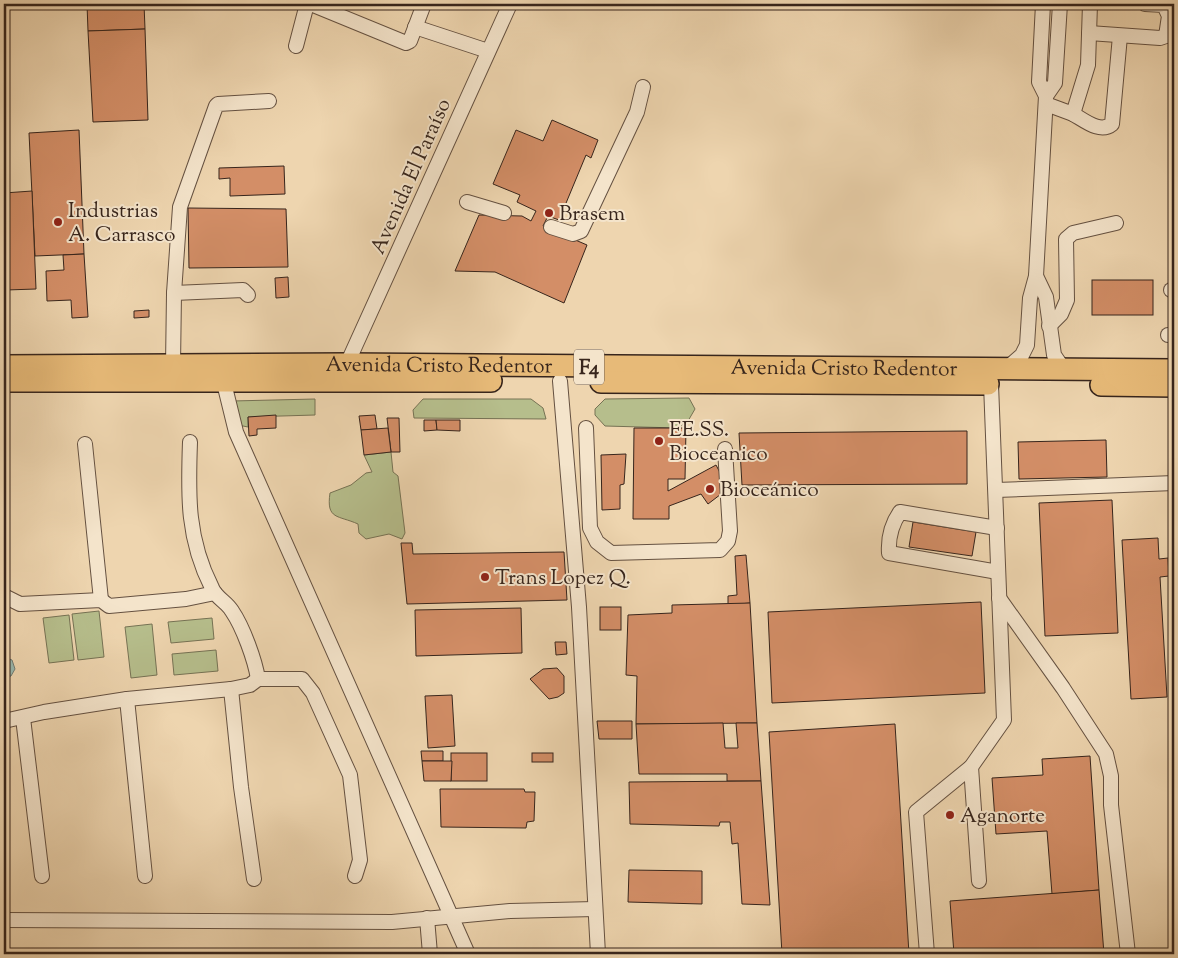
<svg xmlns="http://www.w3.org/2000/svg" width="1178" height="958" font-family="'Sorts Mill Goudy',serif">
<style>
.green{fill:#b6be8c;stroke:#767254}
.water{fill:#99b8ae;stroke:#727d74}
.building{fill:#d38e67;stroke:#37251c}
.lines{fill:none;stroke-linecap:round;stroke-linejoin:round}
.minor-casing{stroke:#655141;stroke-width:16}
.highway-casing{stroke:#37251c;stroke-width:24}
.minor{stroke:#f4e4cb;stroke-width:14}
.highway{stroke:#e7ba78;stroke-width:21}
.poi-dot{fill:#8f2418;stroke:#f4e4cb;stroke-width:2}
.labels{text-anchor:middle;stroke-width:4;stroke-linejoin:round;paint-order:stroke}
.shield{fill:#f4e4cb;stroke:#705e50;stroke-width:1}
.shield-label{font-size:20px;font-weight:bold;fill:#37251c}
.street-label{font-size:21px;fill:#37251c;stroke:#f4e4cb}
.poi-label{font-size:21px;fill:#37251c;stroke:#f4e4cb;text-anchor:start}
</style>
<rect width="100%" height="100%" fill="#eed5af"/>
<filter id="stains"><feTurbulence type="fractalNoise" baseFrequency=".004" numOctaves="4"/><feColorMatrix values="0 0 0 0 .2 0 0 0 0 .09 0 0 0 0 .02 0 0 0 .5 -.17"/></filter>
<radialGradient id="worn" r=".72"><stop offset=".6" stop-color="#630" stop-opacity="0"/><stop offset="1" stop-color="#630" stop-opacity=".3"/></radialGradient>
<g class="green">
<polygon points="689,398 695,409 688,421 678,428 605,426 595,415 595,409 605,399"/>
<polygon points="315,399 315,415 248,417 248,427 238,425 232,401"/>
<polygon points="423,399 531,399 543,408 546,419 414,418 413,410"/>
<path d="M391,452L393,472L398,476L405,533L402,539L389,534L366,539L359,533L358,524C338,515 326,520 330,493L351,485L366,473L372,472L364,455Z"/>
<polygon points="99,611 104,657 78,660 72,614"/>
<polygon points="69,615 74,660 49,663 43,618"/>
<polygon points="212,618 214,639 171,643 168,622"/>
<polygon points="152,624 157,675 131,678 125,627"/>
<polygon points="216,650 218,671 174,675 172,654"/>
</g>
<polygon class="water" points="4,657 12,660 15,669 11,676 4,678"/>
<g class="building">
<polygon points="87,4 144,4 145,29 88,31"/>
<polygon points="145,29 148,120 93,122 88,31"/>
<polygon points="552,120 598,140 591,158 586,155 559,220 548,216 543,226 587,245 564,303 495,272 455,271 479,215 522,216 531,221 536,211 517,202 520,195 493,184 516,130 543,141"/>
<polygon points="79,130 84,254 35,256 29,133"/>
<polygon points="284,166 285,194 230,196 230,178 219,179 219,168"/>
<polygon points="32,191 36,289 6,290 4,193"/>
<polygon points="188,208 286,209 288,267 189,268"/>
<polygon points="84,254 88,317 72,318 71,300 47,301 46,271 64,270 63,255"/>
<polygon points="288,277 289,297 276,298 275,278"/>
<rect x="1092" y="280" width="61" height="35"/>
<polygon points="149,310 149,317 134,318 134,311"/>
<polygon points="276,415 276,428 257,429 257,435 249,436 248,417"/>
<polygon points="375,415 377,429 361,430 359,416"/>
<polygon points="387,418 399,418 400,452 391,452"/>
<polygon points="424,420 436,420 437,430 424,431"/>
<polygon points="436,420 460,420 460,431 437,430"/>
<polygon points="388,428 391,452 364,455 361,430"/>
<polygon points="634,428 686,428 685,479 668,479 668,491 716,465 725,482 725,491 708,504 701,494 669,506 669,519 633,519"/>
<polygon points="967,431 967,484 742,485 739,433"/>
<polygon points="1106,440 1107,477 1019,479 1018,442"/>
<polygon points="626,454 624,484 620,485 620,509 602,510 601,455"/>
<polygon points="1112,500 1118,633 1045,636 1039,503"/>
<polygon points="913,522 976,532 972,556 909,547"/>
<polygon points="1158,538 1159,559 1168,558 1169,576 1160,577 1167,697 1131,699 1122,540"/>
<polygon points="1172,538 1174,538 1174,566"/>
<polygon points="401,543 412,543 413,554 564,552 567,600 407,604"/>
<polygon points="746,555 750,603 728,605 728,596 737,595 735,556"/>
<polygon points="981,602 985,693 772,703 768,612"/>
<polygon points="750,603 757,723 636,724 637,676 626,675 628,615 672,613 672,605"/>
<rect x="600" y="607" width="21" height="23"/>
<polygon points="521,608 522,653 416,656 415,610"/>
<polygon points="555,642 566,642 567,654 556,655"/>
<polygon points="557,668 564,676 564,693 558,697 549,699 530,679 543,669"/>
<polygon points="452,695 455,746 428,748 425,696"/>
<polygon points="597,721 632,721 632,739 599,739"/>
<polygon points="723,723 725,748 738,748 736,723 757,723 761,781 727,781 727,774 639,774 636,724"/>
<polygon points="895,724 909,954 782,954 769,732"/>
<polygon points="421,751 443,751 443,761 422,761"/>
<rect x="451" y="753" width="36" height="28"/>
<rect x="532" y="753" width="21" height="9"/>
<polygon points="1090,756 1099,890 1052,894 1047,831 996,834 992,778 1043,775 1042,759"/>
<polygon points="422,761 452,761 451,781 424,781"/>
<polygon points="761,781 770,905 742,904 738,843 732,844 730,822 720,822 719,826 630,824 629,782"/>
<polygon points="440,789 524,789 525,792 535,792 534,821 527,822 526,828 441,827"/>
<polygon points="629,870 702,871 702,904 628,902"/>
<polygon points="1099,890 1104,954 954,954 950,901"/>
</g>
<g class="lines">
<defs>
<g id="minor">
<polyline points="311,4 406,43 410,41 424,4"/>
<polyline points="415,27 488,51"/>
<polyline points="1089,33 1160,38 1166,36 1169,16 1164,5 1145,4"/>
<polyline points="296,46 307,4"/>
<polyline points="1046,96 1055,83 1060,4"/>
<polyline points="1046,104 1073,114 1088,65 1090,4"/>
<path d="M1073,114C1084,120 1100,134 1112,124L1120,36"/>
<polyline points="467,202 504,213"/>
<polyline points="551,227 573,234 581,231 637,112 643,87"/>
<polyline points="1036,276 1046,297 1054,355 1065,371"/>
<polyline points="1171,290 1174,290"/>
<polyline points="174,293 180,207 216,106 218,104 269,101"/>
<polyline points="1049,326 1061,314 1067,300 1066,239 1073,233 1116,223"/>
<polyline points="1168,335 1174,335"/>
<polyline points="347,364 510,4"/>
<polyline points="173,365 174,293 243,290 248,295"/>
<polyline points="1006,369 1022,355 1027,345 1030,298 1036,276 1046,96 1039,82 1043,4"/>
<polyline points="560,381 579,607 598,954"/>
<polyline points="224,383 236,432 468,954"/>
<polyline points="586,428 590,528 597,542 611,553 720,550 728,541 730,531 725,449"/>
<path d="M190,442C188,496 187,539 212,588C216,598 227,602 232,611C243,627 255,660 258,679"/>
<polyline points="85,444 101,600"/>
<polyline points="996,490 1174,483"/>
<path d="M997,528L900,512C891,525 888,538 889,553L998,572"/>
<polyline points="4,596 20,604 101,600 109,606 186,599 215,593"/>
<polyline points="999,598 1063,688 1106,754 1111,776 1111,805 1128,954"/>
<polyline points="231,689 241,787 254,879"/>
<polyline points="127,699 145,876"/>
<polyline points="23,718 42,876"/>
<polyline points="4,721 44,712 127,699 231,689 250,685 258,679 302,679 313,693 350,775 360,860 355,876"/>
<polyline points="971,767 979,881"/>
<polyline points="427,918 430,954"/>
<polyline points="4,920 392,922 510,911 595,909"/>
<polyline points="927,954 916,812 971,767 1004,720 991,384"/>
</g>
<g id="highway">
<path id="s1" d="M4,366L347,364L1174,370"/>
<polyline points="4,381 491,381"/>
<polyline points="601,382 988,384"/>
<polyline points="1101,385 1174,386"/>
</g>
</defs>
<use href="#minor" class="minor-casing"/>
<use href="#highway" class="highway-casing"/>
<use href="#minor" class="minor"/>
<use href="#highway" class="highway"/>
</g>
<g class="poi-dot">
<circle cx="549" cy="213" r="5"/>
<circle cx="58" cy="222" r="5"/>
<circle cx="659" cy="441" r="5"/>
<circle cx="710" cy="489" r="5"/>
<circle cx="485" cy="577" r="5"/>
<circle cx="950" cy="815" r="5"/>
</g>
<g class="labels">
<rect class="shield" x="574" y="349.5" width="30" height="35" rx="4"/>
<g class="shield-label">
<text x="589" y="374">F4</text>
</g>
<g class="street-label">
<text transform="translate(410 176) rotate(-66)" y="7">Avenida El Paraíso</text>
<text dy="7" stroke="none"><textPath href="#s1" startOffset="435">Avenida Cristo Redentor</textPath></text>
<text dy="7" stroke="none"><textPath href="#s1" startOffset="840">Avenida Cristo Redentor</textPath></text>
</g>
<g class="poi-label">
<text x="68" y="217">Industrias<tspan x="68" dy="24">A. Carrasco</tspan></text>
<text x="559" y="220">Brasem</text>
<text x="669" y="436">EE.SS.<tspan x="669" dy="24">Bioceanico</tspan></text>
<text x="720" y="496">Bioceánico</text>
<text x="495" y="584">Trans Lopez Q.</text>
<text x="960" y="822">Aganorte</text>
</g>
</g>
<rect width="1178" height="958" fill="none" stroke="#eed5af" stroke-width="20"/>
<rect x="5" y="5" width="1168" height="948" fill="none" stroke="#37251c" stroke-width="2.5"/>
<rect x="10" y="10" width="1158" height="938" fill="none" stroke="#37251c"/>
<rect width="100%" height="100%" filter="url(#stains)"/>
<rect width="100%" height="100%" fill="url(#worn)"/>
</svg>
